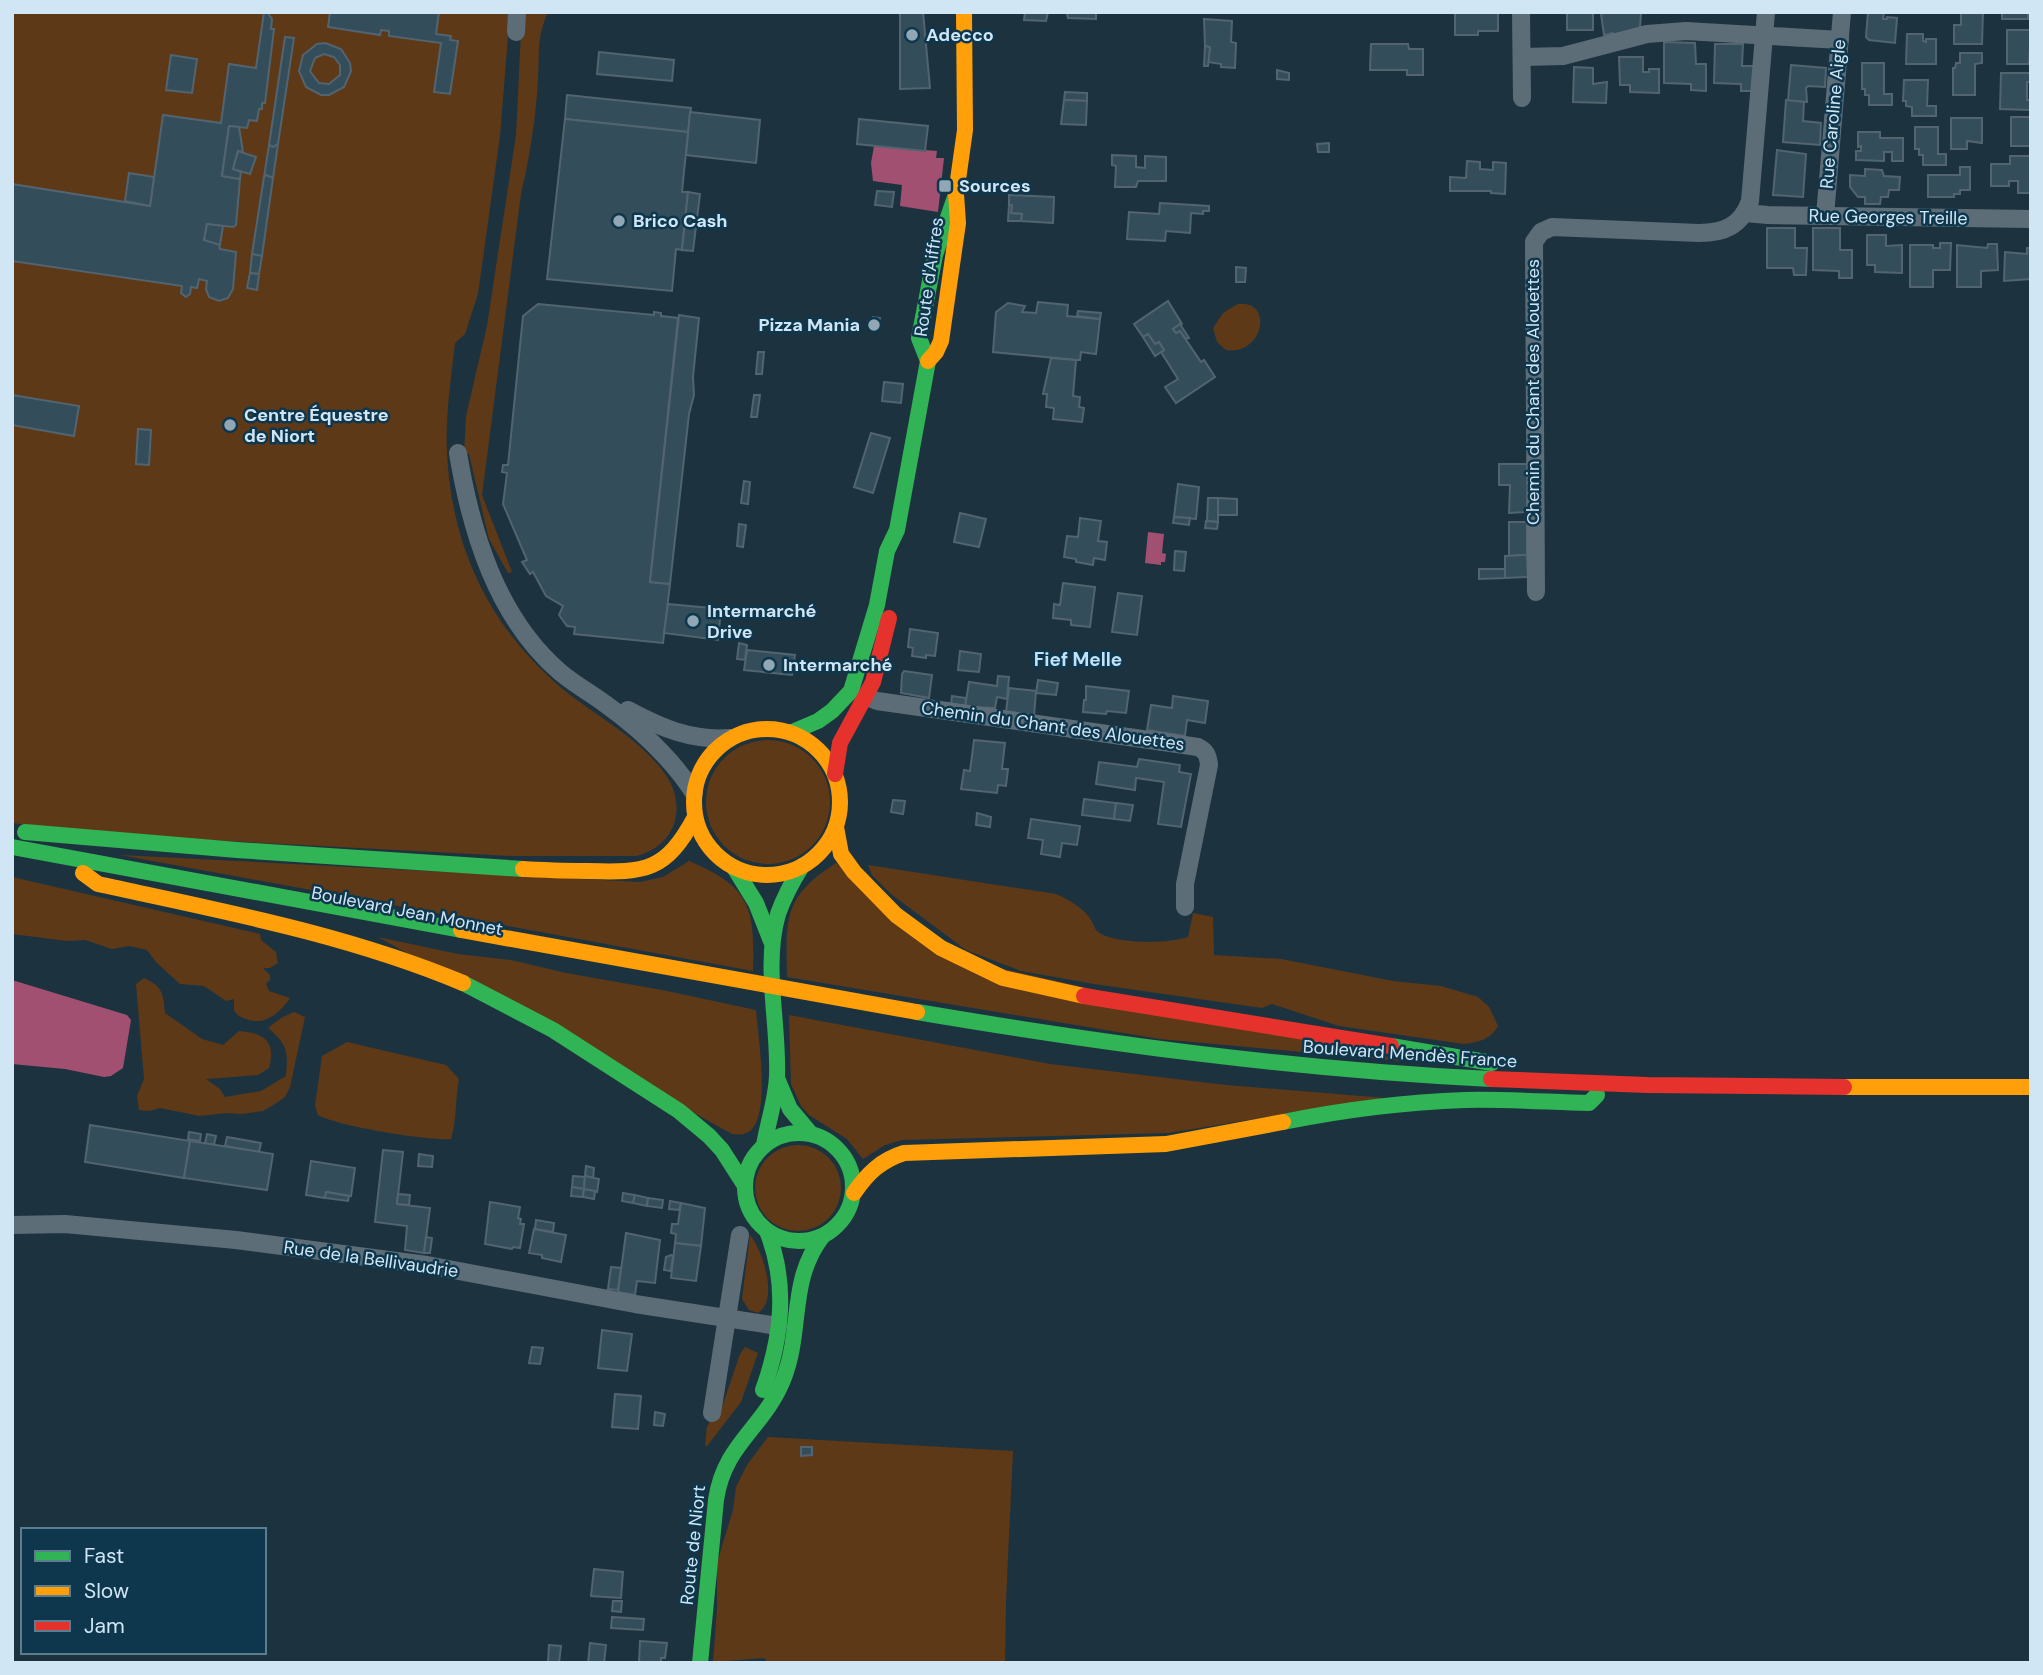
<svg xmlns="http://www.w3.org/2000/svg" width="2043" height="1675" font-family="'DM Sans',sans-serif">
<style>
.green{fill:#5e3918}
.water{fill:#a15071}
.building{fill:#344d5a;stroke:#52646f;stroke-width:2;fill-rule:evenodd}
.lines{fill:none;stroke-linecap:round;stroke-linejoin:round}
.street{stroke:#5d6d77;stroke-width:18}
.fast{stroke:#30b455;stroke-width:16}
.slow{stroke:#ff9f0a;stroke-width:16}
.jam{stroke:#e5322d;stroke-width:16}
.poi-dot{fill:#92a7b5;stroke:#0e374d;stroke-width:2.5}
.labels{text-anchor:middle;stroke-width:5;stroke-linejoin:round;paint-order:stroke}
.poi-label{font-size:18px;font-weight:bold;fill:#d1e6f4;stroke:#0e374d;text-anchor:start}
.street-label{font-size:18px;fill:#d1e6f4;stroke:#0e374d}
.neighbourhood-label{font-size:19px;font-weight:bold;fill:#c1e2f9;stroke:#0e374d}
</style>
<rect width="100%" height="100%" fill="#1c333f"/>
<g class="green">
<path d="M12,12H510L500,136L478,294L465,334L455,343C451,379 445,417 447,454C452,547 488,624 559,686C593,715 638,736 665,774C688,806 676,846 636,856H512L112,835L12,823Z"/>
<path d="M522,12L547,14C536,42 540,50 538,79C536,117 530,156 521,194L482,495L512,572L508,573L489,539L469,454L464,453L466,416L487,326L516,135Z"/>
<path d="M1238,304C1273,299 1265,355 1226,350L1217,342L1213,328L1223,313Z"/>
<circle cx="768" cy="802" r="62"/>
<path d="M120,855L640,882L663,877L689,861C751,887 755,908 753,971Z"/>
<path d="M836,863L934,953L1411,1062L1160,1039L787,977C786,918 783,897 836,863Z"/>
<path d="M868,865L1056,894C1069,900 1083,907 1091,920C1093,923 1094,927 1096,930C1110,945 1170,944 1188,937L1193,913L1213,917L1214,955L1281,959L1393,981L1441,986L1478,997L1489,1007L1498,1026C1490,1040 1479,1042 1464,1044L1339,1026L1272,1004L1262,1008L1094,984L1021,971L966,950L891,894L872,875Z"/>
<path d="M12,877L260,934L261,940L276,952L278,963L270,968H263L270,975V980L266,984L269,991L290,998C283,1008 276,1016 264,1020C257,1023 237,1019 234,1010C234,1009 234,1001 234,999L226,1001L204,986L180,984L156,962L147,950L129,946L112,949L85,940L67,941L12,934Z"/>
<path d="M378,937L458,954L511,960L566,973L662,990L756,1010C758,1036 770,1110 752,1129C746,1135 740,1135 732,1134Z"/>
<path d="M144,978C163,987 163,993 165,1013L202,1039L223,1045L239,1031C265,1033 276,1042 269,1068L258,1075L206,1079L220,1089L225,1097L261,1091L286,1076C288,1051 288,1045 268,1028L281,1018L294,1012L305,1017L290,1087L285,1097L275,1104L263,1111L242,1114L227,1113L200,1116L160,1108L150,1111L139,1110L137,1096L144,1079L136,984Z"/>
<polygon points="789,1015 1050,1064 1226,1085 1385,1098 1168,1133 902,1140 885,1145 863,1159 847,1139 809,1115 801,1106 791,1084"/>
<path d="M347,1042L446,1065L459,1079C455,1099 457,1120 451,1139C428,1141 337,1126 318,1115L315,1106L322,1056Z"/>
<circle cx="798" cy="1188" r="43"/>
<path d="M750,1235C763,1251 779,1300 758,1313L749,1310L742,1299Z"/>
<polygon points="745,1347 758,1353 741,1402 707,1446 705,1445 707,1427 714,1414 722,1407 740,1354"/>
<polygon points="768,1437 1013,1451 1006,1601 1005,1663 767,1663 765,1658 713,1662 717,1609 717,1563 733,1510 736,1487 747,1465"/>
</g>
<g class="water">
<polygon points="874,146 937,151 936,158 944,158 938,212 900,206 902,185 873,181 871,163"/>
<polygon points="1148,532 1164,534 1162,553 1166,554 1165,562 1161,562 1161,565 1145,563"/>
<polygon points="12,980 127,1015 131,1020 123,1068 111,1076 104,1077 65,1069 12,1064"/>
</g>
<g class="building">
<polygon points="264,12 267,12 272,19 271,29 274,29 265,103 262,103 262,109 259,109 257,121 249,120 247,128 229,126 222,176 240,179 236,225 233,227 207,224 204,240 219,243 220,249 236,252 233,289 228,298 219,301 209,297 206,289 207,281 199,279 197,288 191,287 190,294 186,297 181,293 182,286 12,261 12,184 150,206 163,115 221,123 229,64 256,68"/>
<polygon points="330,12 439,12 436,34 451,36 450,40 458,41 450,94 434,92 441,43 389,36 389,31 381,30 380,35 328,27"/>
<polygon points="900,12 923,12 930,88 900,89"/>
<polygon points="1025,12 1048,12 1046,21 1024,20"/>
<polygon points="1062,12 1096,12 1096,19 1068,18 1067,13"/>
<polygon points="1455,12 1498,12 1498,31 1478,31 1478,35 1455,35"/>
<rect x="1567" y="12" width="26" height="18"/>
<polygon points="1609,12 1641,12 1640,28 1614,36 1613,33 1604,35 1601,14"/>
<polygon points="1868,12 1884,12 1883,19 1887,19 1887,17 1897,18 1895,43 1869,40 1866,37"/>
<polygon points="1961,12 1983,12 1982,44 1954,44 1954,25 1961,25"/>
<rect x="2002" y="12" width="26" height="7"/>
<polygon points="1204,19 1232,21 1231,42 1236,43 1235,68 1221,67 1221,64 1208,62 1210,47 1205,46"/>
<polygon points="2007,30 2031,30 2029,64 2007,64"/>
<polygon points="1907,34 1923,34 1923,41 1926,42 1926,39 1936,39 1936,64 1906,64"/>
<polygon points="285,37 294,38 278,144 273,147 269,145"/>
<polygon points="1664,42 1695,43 1696,64 1706,64 1706,91 1691,90 1691,84 1664,83"/>
<path d="M325,43L341,49L350,63L351,71L344,87L329,95H321L306,87L299,71L303,55L317,44ZM324,54L334,57L340,65V75L329,84L319,83L310,71L315,58Z"/>
<polygon points="1371,44 1408,44 1409,49 1423,49 1423,75 1407,75 1407,70 1370,70"/>
<polygon points="1715,44 1743,44 1742,66 1754,66 1753,91 1741,91 1741,84 1714,83"/>
<polygon points="1205,46 1210,47 1208,66 1204,66"/>
<polygon points="599,52 674,60 672,81 597,74"/>
<polygon points="1960,53 1982,53 1982,63 1975,64 1975,95 1953,95 1953,68 1955,68 1956,63 1960,63"/>
<polygon points="171,55 197,59 192,93 166,90"/>
<polygon points="1619,57 1643,57 1643,72 1649,72 1649,69 1659,69 1659,93 1630,92 1630,85 1620,85"/>
<polygon points="1862,63 1884,63 1884,94 1892,94 1892,105 1869,105 1869,95 1865,95 1865,89 1862,89"/>
<polygon points="1791,65 1826,68 1825,87 1808,86 1806,88 1807,102 1788,101"/>
<polygon points="1574,67 1593,68 1593,84 1607,82 1606,103 1573,102"/>
<polygon points="1277,70 1289,73 1289,80 1277,79"/>
<polygon points="2001,73 2030,73 2030,82 2027,82 2027,100 2030,100 2030,110 2000,109"/>
<polygon points="1904,80 1928,80 1927,106 1936,106 1936,116 1912,116 1912,107 1906,106 1906,101 1903,101"/>
<polygon points="1065,92 1087,93 1087,101 1064,100"/>
<polygon points="567,95 691,108 688,132 565,119"/>
<polygon points="1064,100 1087,101 1086,125 1061,124"/>
<polygon points="1786,100 1804,102 1803,121 1821,123 1820,145 1783,142"/>
<polygon points="690,112 760,120 756,163 686,155"/>
<rect x="2011" y="117" width="20" height="29"/>
<polygon points="1951,118 1982,118 1982,143 1967,141 1967,149 1951,149"/>
<polygon points="565,119 688,132 682,192 688,192 682,250 676,249 672,291 547,279"/>
<polygon points="859,119 928,126 925,151 857,144"/>
<polygon points="229,126 239,127 243,152 238,151 233,169 241,172 240,179 222,176"/>
<polygon points="1915,127 1938,127 1938,154 1946,154 1946,165 1923,165 1923,155 1919,155 1919,149 1915,149"/>
<polygon points="1858,132 1880,132 1880,138 1903,138 1903,161 1892,161 1892,152 1884,152 1884,161 1856,160 1856,151 1861,151 1861,146 1858,147"/>
<polygon points="1329,143 1329,152 1318,152 1317,144"/>
<polygon points="278,144 273,178 266,175 264,177 269,145 273,147"/>
<polygon points="1777,150 1806,154 1803,197 1773,195"/>
<polygon points="238,151 256,157 250,174 233,169"/>
<polygon points="1112,155 1136,156 1136,167 1145,168 1145,156 1166,157 1166,181 1138,181 1136,187 1115,187 1116,166 1112,165"/>
<polygon points="2010,156 2031,156 2031,193 2018,193 2018,181 2009,181 2009,186 1991,186 1991,164 2010,164"/>
<polygon points="1467,161 1480,162 1480,169 1493,170 1493,162 1506,163 1505,194 1491,193 1491,191 1450,191 1450,177 1466,178"/>
<polygon points="1960,167 1970,167 1970,190 1960,190 1960,194 1954,194 1954,197 1928,197 1928,175 1960,175"/>
<polygon points="1865,169 1882,170 1884,176 1900,177 1899,190 1889,190 1888,197 1881,197 1880,204 1865,204 1865,197 1858,197 1850,187 1850,175 1865,176"/>
<polygon points="129,173 154,177 150,206 125,201"/>
<polygon points="266,175 273,178 262,256 252,254 264,177"/>
<polygon points="877,191 894,192 892,207 875,205"/>
<polygon points="688,192 700,194 693,251 682,250"/>
<polygon points="1009,195 1054,197 1053,223 1021,221 1022,214 1011,213 1012,205 1009,205"/>
<polygon points="1160,203 1209,206 1209,211 1203,211 1203,214 1191,213 1190,233 1166,231 1165,241 1127,239 1129,212 1159,214"/>
<polygon points="1009,205 1012,205 1011,213 1022,214 1021,221 1008,221"/>
<polygon points="207,224 223,226 220,245 204,240"/>
<polygon points="1767,228 1795,228 1795,248 1807,248 1806,275 1794,275 1793,268 1767,268"/>
<polygon points="1813,228 1840,228 1840,250 1852,250 1852,278 1839,278 1839,271 1813,270"/>
<polygon points="1867,235 1886,235 1886,246 1902,245 1902,273 1875,272 1875,265 1867,265"/>
<polygon points="1940,243 1951,243 1950,270 1933,270 1933,287 1910,287 1910,245 1933,245 1933,248 1940,248"/>
<polygon points="1988,244 1997,244 1998,270 1981,271 1981,287 1957,287 1957,245 1987,248"/>
<polygon points="2027,248 2031,248 2031,279 2004,281 2005,252 2027,254"/>
<polygon points="252,254 262,256 259,274 250,273"/>
<polygon points="1236,267 1246,268 1245,282 1236,282"/>
<polygon points="250,273 259,274 257,290 247,288"/>
<polygon points="1168,301 1182,324 1173,329 1176,333 1180,331 1201,362 1204,360 1215,377 1176,403 1165,387 1178,379 1161,352 1164,350 1159,342 1155,344 1148,334 1143,337 1134,324"/>
<polygon points="1038,302 1068,305 1067,316 1100,319 1096,354 1081,352 1080,360 1076,360 993,352 996,312 1008,303 1025,306 1022,312 1036,313"/>
<polygon points="538,304 654,315 654,312 661,313 661,316 678,318 650,582 670,584 663,643 574,634 575,627 567,626 559,615 563,606 546,596 533,572 530,574 522,562 527,560 503,504 507,473 502,472 503,465 508,465 523,316"/>
<polygon points="1078,311 1101,313 1100,319 1077,316"/>
<polygon points="679,315 699,318 693,377 694,395 689,414 670,584 650,582"/>
<polygon points="873,317 880,318 877,330 868,327 868,321 872,322"/>
<polygon points="1180,324 1189,338 1186,339 1180,331 1176,333 1173,329"/>
<polygon points="1148,334 1155,344 1159,342 1164,350 1155,356 1143,337"/>
<polygon points="758,352 764,352 762,374 756,374"/>
<polygon points="1051,358 1076,360 1073,396 1080,397 1079,407 1084,408 1082,422 1053,419 1054,408 1046,407 1047,394 1043,394"/>
<polygon points="884,382 903,384 901,403 882,401"/>
<polygon points="12,395 79,406 74,436 12,425"/>
<polygon points="754,395 760,395 757,417 751,417"/>
<polygon points="138,429 151,430 149,465 136,464"/>
<polygon points="871,433 890,438 873,493 854,487"/>
<polygon points="1499,464 1529,464 1527,512 1509,513 1510,485 1499,485"/>
<polygon points="744,481 750,482 748,504 741,503"/>
<polygon points="1178,484 1199,487 1196,519 1174,517"/>
<polygon points="1208,498 1218,498 1218,522 1207,521"/>
<polygon points="1218,498 1237,499 1237,515 1218,515"/>
<polygon points="960,513 986,519 979,547 954,542"/>
<polygon points="1174,517 1190,518 1189,525 1173,523"/>
<polygon points="1080,518 1101,521 1098,541 1107,542 1105,560 1094,558 1093,565 1076,562 1076,559 1064,557 1067,536 1078,537"/>
<polygon points="1206,521 1218,522 1217,529 1205,528"/>
<polygon points="1509,522 1527,522 1527,555 1509,556"/>
<polygon points="739,524 746,525 743,547 737,546"/>
<polygon points="1175,551 1186,552 1184,571 1174,570"/>
<polygon points="1527,555 1528,577 1505,578 1505,556"/>
<polygon points="1479,569 1505,569 1505,578 1479,579"/>
<polygon points="1063,583 1095,587 1090,627 1071,625 1071,620 1053,618 1054,604 1060,605"/>
<polygon points="1118,593 1142,596 1137,635 1112,632"/>
<polygon points="668,604 721,609 718,640 664,633"/>
<polygon points="910,629 938,633 935,656 926,655 926,658 912,656 913,648 908,647"/>
<polygon points="739,643 747,645 745,660 737,659"/>
<polygon points="747,650 795,655 792,675 744,670"/>
<polygon points="960,651 981,654 979,672 958,670"/>
<polygon points="904,671 932,675 929,698 901,693 902,674"/>
<polygon points="998,676 1009,677 1007,699 997,697 995,708 965,707 969,682 997,686"/>
<polygon points="1038,680 1058,683 1056,695 1036,693"/>
<polygon points="1086,686 1129,691 1126,713 1107,711 1106,714 1083,712 1084,700 1086,700"/>
<polygon points="1009,688 1036,691 1034,716 1006,712"/>
<polygon points="952,696 966,698 965,707 951,705"/>
<polygon points="1173,696 1208,701 1205,723 1187,720 1185,736 1147,730 1151,705 1172,708"/>
<polygon points="974,740 1005,743 1002,769 1008,769 1006,786 998,785 997,793 961,789 964,770 970,771"/>
<polygon points="1139,759 1180,765 1179,772 1191,774 1181,827 1158,824 1164,782 1136,778 1135,790 1096,784 1099,762 1137,767"/>
<polygon points="1084,799 1116,803 1114,819 1082,815"/>
<polygon points="893,800 905,801 903,814 891,812"/>
<polygon points="1116,803 1133,805 1130,821 1114,819"/>
<polygon points="977,813 991,817 990,827 976,825"/>
<polygon points="1031,819 1080,826 1077,845 1062,843 1060,857 1041,854 1043,840 1028,838"/>
<polygon points="90,1125 190,1141 184,1178 85,1162"/>
<polygon points="189,1132 201,1134 200,1141 188,1139"/>
<polygon points="207,1134 216,1136 214,1145 205,1143"/>
<polygon points="227,1137 261,1143 259,1152 225,1146"/>
<polygon points="190,1141 273,1154 267,1190 184,1178"/>
<polygon points="383,1150 403,1152 397,1204 430,1208 424,1253 405,1250 407,1226 375,1222"/>
<polygon points="419,1154 433,1156 432,1167 418,1166"/>
<polygon points="311,1161 355,1168 351,1196 326,1192 325,1198 306,1195"/>
<polygon points="586,1166 594,1168 593,1178 585,1176"/>
<polygon points="573,1176 585,1177 584,1189 572,1187"/>
<polygon points="585,1176 599,1179 597,1192 584,1189"/>
<polygon points="572,1187 584,1189 583,1197 571,1196"/>
<polygon points="584,1189 595,1191 594,1199 583,1197"/>
<polygon points="326,1192 349,1196 348,1201 325,1198"/>
<polygon points="623,1193 635,1195 633,1203 622,1201"/>
<polygon points="398,1194 410,1195 409,1205 397,1204"/>
<polygon points="635,1195 648,1198 647,1206 633,1203"/>
<polygon points="648,1198 663,1200 662,1208 647,1206"/>
<polygon points="670,1201 681,1203 679,1210 669,1209"/>
<polygon points="490,1202 520,1207 518,1218 521,1219 520,1224 524,1224 520,1248 513,1247 512,1249 485,1244"/>
<polygon points="681,1203 705,1208 701,1246 675,1243 676,1234 671,1233 672,1224 678,1224"/>
<polygon points="536,1220 554,1223 553,1232 535,1229"/>
<polygon points="534,1229 566,1235 561,1262 542,1258 542,1255 529,1253"/>
<polygon points="626,1233 660,1240 655,1283 637,1281 635,1295 618,1292"/>
<polygon points="426,1237 432,1238 430,1253 424,1253"/>
<polygon points="675,1243 701,1246 696,1281 671,1278"/>
<polygon points="671,1255 673,1256 671,1271 664,1270 666,1257"/>
<polygon points="611,1267 621,1268 618,1290 608,1289"/>
<polygon points="602,1330 632,1334 627,1371 598,1368"/>
<polygon points="532,1347 543,1348 540,1364 529,1363"/>
<polygon points="615,1394 641,1396 638,1429 612,1427"/>
<polygon points="655,1412 665,1414 663,1426 654,1425"/>
<polygon points="801,1447 812,1447 812,1455 801,1456"/>
<polygon points="594,1569 623,1572 621,1598 591,1596"/>
<polygon points="613,1601 622,1601 621,1612 612,1611"/>
<polygon points="612,1617 644,1619 643,1630 611,1628"/>
<polygon points="640,1641 667,1643 665,1658 661,1658 661,1663 639,1663"/>
<polygon points="590,1643 606,1645 604,1663 588,1663"/>
<polygon points="549,1645 561,1646 559,1663 548,1663"/>
</g>
<g class="lines">
<g class="street">
<polyline points="1521,12 1522,98"/>
<polyline points="516,32 517,12"/>
<polyline points="1522,57 1563,56 1647,34 1686,31 1840,40"/>
<polyline points="1745,213 1768,215 2031,219"/>
<polyline points="1825,216 1842,12"/>
<path d="M458,453C471,532 497,618 560,672C574,684 589,692 604,703C639,728 670,756 694,793"/>
<path d="M1536,592L1534,242L1541,232L1552,227L1699,233C1724,233 1741,226 1750,201L1766,12"/>
<path d="M867,697L877,701L1198,747C1206,751 1208,755 1209,765L1185,884V907"/>
<path d="M628,710C661,728 692,741 730,738"/>
<polyline points="12,1225 65,1224 236,1240 427,1265 635,1304 778,1326"/>
<polyline points="712,1413 740,1235"/>
</g>
<g class="fast">
<polyline points="792,732 818,721 832,711 851,691 877,605 887,551 897,530 928,361 919,338 935,255 956,194"/>
<polyline points="25,832 237,850 523,869"/>
<polyline points="12,847 461,930"/>
<polyline points="735,869 756,903 771,941"/>
<polyline points="463,983 553,1030 679,1111 709,1136 722,1150 745,1186"/>
<path d="M917,1012C1107,1044 1298,1070 1491,1079"/>
<polyline points="1391,1046 1492,1063"/>
<polyline points="777,1078 790,1109 811,1134"/>
<path d="M1283,1122C1343,1110 1404,1102 1465,1100C1506,1099 1548,1102 1589,1103L1597,1095"/>
<circle cx="799" cy="1187" r="54"/>
<path d="M764,1145C768,1122 776,1099 777,1076C779,1023 763,966 778,914C784,897 792,882 802,866"/>
<path d="M763,1390C782,1337 788,1284 767,1231"/>
<path d="M700,1663L716,1500C724,1444 763,1429 783,1380C803,1331 788,1282 822,1237"/>
</g>
<g class="slow">
<polyline points="928,361 936,352 941,341 958,223 956,194 965,130 964,12"/>
<circle cx="767" cy="802" r="73"/>
<polyline points="836,827 841,854 854,872 896,915 941,948 1003,978 1084,996"/>
<path d="M523,869C545,870 566,871 588,871C646,873 666,871 695,817"/>
<path d="M83,873L98,884C221,911 346,934 463,983"/>
<polyline points="461,930 917,1012"/>
<polyline points="1844,1087 2031,1087"/>
<path d="M854,1193C867,1174 881,1160 904,1153L1166,1144L1283,1122"/>
</g>
<g class="jam">
<polyline points="835,774 840,743 873,682 889,618"/>
<polyline points="1084,996 1391,1046"/>
<polyline points="1491,1079 1647,1085 1844,1087"/>
</g>
</g>
<g class="poi-dot">
<circle cx="912" cy="35" r="7"/>
<rect x="938" y="179" width="14" height="14" rx="3.5"/>
<circle cx="619" cy="221" r="7"/>
<circle cx="874" cy="325" r="7"/>
<circle cx="230" cy="425" r="7"/>
<circle cx="693" cy="621" r="7"/>
<circle cx="769" cy="665" r="7"/>
</g>
<g class="labels">
<g class="poi-label">
<text x="926" y="41">Adecco</text>
<text x="959" y="192">Sources</text>
<text x="633" y="227">Brico Cash</text>
<text x="860" y="331" text-anchor="end">Pizza Mania</text>
<text x="244" y="421">Centre Équestre<tspan x="244" dy="21">de Niort</tspan></text>
<text x="707" y="617">Intermarché<tspan x="707" dy="21">Drive</tspan></text>
<text x="783" y="671">Intermarché</text>
</g>
<g class="street-label">
<text transform="translate(1833 114) rotate(-85)" y="6">Rue Caroline Aigle</text>
<text transform="translate(1888 217) rotate(1)" y="6">Rue Georges Treille</text>
<text transform="translate(929 277) rotate(-82)" y="6">Route d'Aiffres</text>
<text transform="translate(1533 392) rotate(-90)" y="6">Chemin du Chant des Alouettes</text>
<text transform="translate(1053 726) rotate(8)" y="6">Chemin du Chant des Alouettes</text>
<text transform="translate(407 911) rotate(11)" y="6">Boulevard Jean Monnet</text>
<text transform="translate(1410 1054) rotate(4)" y="6">Boulevard Mendès France</text>
<text transform="translate(371 1259) rotate(8)" y="6">Rue de la Bellivaudrie</text>
<text transform="translate(693 1545) rotate(-84)" y="6">Route de Niort</text>
</g>
<g class="neighbourhood-label">
<text x="1078" y="666">Fief Melle</text>
</g>
</g>
<rect width="2043" height="1675" fill="none" stroke="#d1e6f4" stroke-width="28"/>
<rect x="21" y="1528" width="245" height="126" fill="#0e374d" stroke="#5c7d90" stroke-width="2"/>
<rect x="35" y="1551" width="35" height="10" fill="#30b455" stroke="#5c7d90" stroke-width="2"/>
<text x="84" y="1563" font-size="21" fill="#d1e6f4">Fast</text>
<rect x="35" y="1586" width="35" height="10" fill="#ff9f0a" stroke="#5c7d90" stroke-width="2"/>
<text x="84" y="1598" font-size="21" fill="#d1e6f4">Slow</text>
<rect x="35" y="1621" width="35" height="10" fill="#e5322d" stroke="#5c7d90" stroke-width="2"/>
<text x="84" y="1633" font-size="21" fill="#d1e6f4">Jam</text>
</svg>
